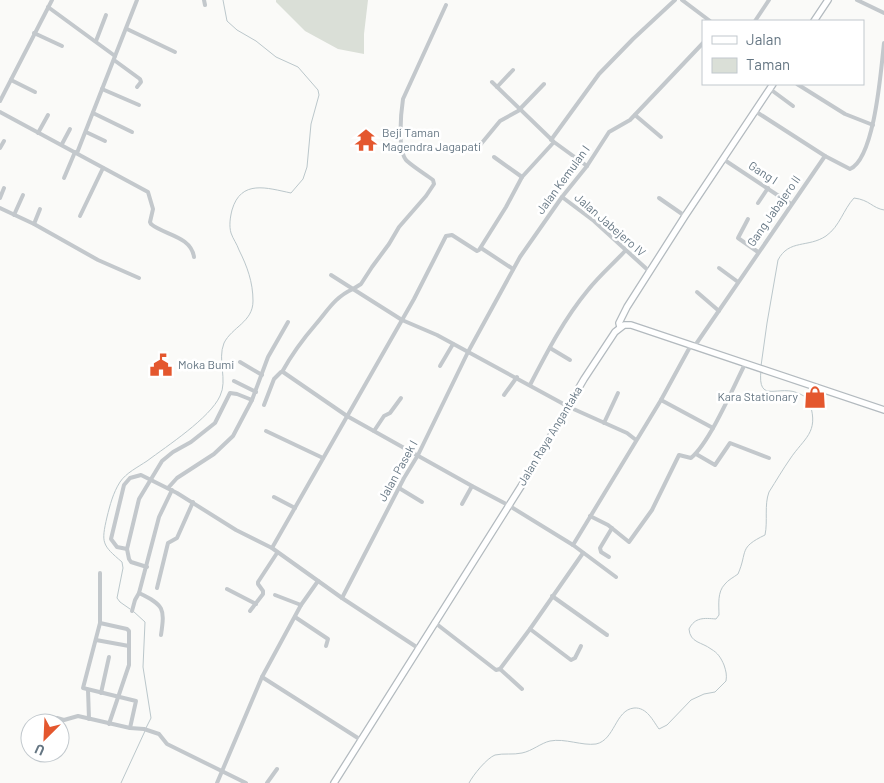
<svg xmlns="http://www.w3.org/2000/svg" width="884" height="783" font-family="Barlow,sans-serif">
<style>
.green{fill:#dadfd7}
.lines{fill:none;stroke-linecap:round;stroke-linejoin:round}
.stream{stroke:#bbc7cb;stroke-width:1}
.secondary-casing{stroke:#b3babf;stroke-width:8}
.street{stroke:#c3c8cc;stroke-width:4}
.secondary{stroke:#fff;stroke-width:5.5}
.labels{text-anchor:middle;stroke-width:5;stroke-linejoin:round;paint-order:stroke}
.poi-label{font-size:12px;fill:#657683;stroke:#fff;text-anchor:start}
.street-label{font-size:12px;fill:#657683;stroke:#fff}
</style>
<rect width="100%" height="100%" fill="#fafaf8"/>
<polygon class="green" points="276,0 368,0 364,34 364,54 338,49 305,31 276,2"/>
<g class="lines">
<g class="stream">
<path d="M761,366L767,323L778,260C789,239 808,248 826,236C840,226 843,210 854,198C870,200 872,208 884,210"/>
<path d="M130,609L120,602L117,598L123,568L122,562C102,545 101,543 107,517C110,505 113,493 120,482C126,473 138,467 147,461C167,446 210,418 220,396C228,380 217,360 224,343C232,327 253,322 253,301C253,282 247,266 239,250C237,244 233,239 231,233C229,226 230,218 232,210C241,179 267,188 291,193L303,179L307,167L311,124L319,95L318,90L298,67L276,57L256,41L237,30L227,21L223,0"/>
<polyline points="133,611 145,622 143,667 151,718 146,728"/>
<polyline points="121,783 145,731"/>
<path d="M469,783C473,775 487,758 495,755C504,753 513,755 522,753C532,751 541,743 550,741C565,738 582,746 596,744C615,740 615,710 634,708C647,707 653,721 659,729L667,725L691,700L704,694L715,692L726,681C727,675 726,671 724,665C721,658 718,653 711,649C702,642 690,643 689,629C695,617 704,618 716,619L719,615C719,605 717,592 725,584C728,580 734,577 738,574C748,551 738,548 765,535C768,521 764,505 769,492C776,481 783,469 790,459C804,438 819,433 810,404C808,399 805,396 800,394C779,383 757,406 761,370"/>
</g>
<defs>
<g id="secondary">
<polyline points="814,21 828,0"/>
<polyline points="620,327 619,323 627,307 685,216 773,84"/>
<polyline points="334,783 530,472 584,379 615,332 624,325 631,325 884,410"/>
</g>
</defs>
<use href="#secondary" class="secondary-casing"/>
<g class="street">
<polyline points="204,0 205,5"/>
<polyline points="682,0 710,21"/>
<polyline points="857,0 884,13"/>
<path d="M446,5L403,99C401,112 397,152 407,161C415,168 425,174 433,180L434,184L426,196L399,227L389,244L372,267L361,284L353,289L402,320L437,335L569,407L627,433L636,440"/>
<polyline points="48,7 115,56"/>
<polyline points="755,21 769,0"/>
<polyline points="127,29 175,52"/>
<polyline points="34,33 62,46"/>
<polyline points="96,41 106,15"/>
<polyline points="114,60 140,79 141,82 137,87"/>
<polyline points="11,80 35,92"/>
<polyline points="492,82 553,141"/>
<polyline points="797,84 845,114 873,125"/>
<polyline points="497,87 513,70"/>
<polyline points="102,89 139,105"/>
<polyline points="770,89 793,106"/>
<polyline points="0,101 52,0"/>
<path d="M0,112L148,192L153,209L150,222L151,224C164,235 191,236 194,257"/>
<polyline points="93,113 132,132"/>
<polyline points="635,115 661,137"/>
<polyline points="86,132 105,141"/>
<polyline points="38,133 48,115"/>
<polyline points="551,140 599,74 633,39 675,0"/>
<polyline points="62,144 70,129"/>
<polyline points="0,148 4,141"/>
<polyline points="476,150 500,121 518,111 544,84"/>
<polyline points="77,153 137,0"/>
<path d="M825,156L850,169C875,158 881,69 884,43"/>
<polyline points="494,157 522,177"/>
<polyline points="723,159 791,204"/>
<polyline points="64,178 75,152"/>
<polyline points="562,197 594,221 650,272"/>
<polyline points="0,198 4,188"/>
<polyline points="659,198 685,216"/>
<polyline points="758,203 768,188"/>
<polyline points="0,208 34,224 98,260 139,278"/>
<polyline points="14,215 23,195"/>
<polyline points="80,216 103,168"/>
<polyline points="748,219 738,238 758,252"/>
<polyline points="34,224 40,209"/>
<polyline points="481,248 513,269"/>
<polyline points="719,268 738,282"/>
<polyline points="331,275 353,289"/>
<polyline points="697,292 719,311"/>
<polyline points="694,347 825,156 755,111"/>
<polyline points="550,348 570,360"/>
<polyline points="240,362 262,375"/>
<polyline points="440,366 453,344"/>
<path d="M282,372C292,354 303,339 316,324C328,310 335,297 353,289"/>
<polyline points="234,381 256,392"/>
<path d="M530,385C547,352 564,319 588,290C599,276 613,264 625,251"/>
<polyline points="504,395 517,377"/>
<polyline points="661,400 713,428"/>
<polyline points="264,405 274,379 281,372 283,372 347,416 472,486 508,505 573,545 616,577"/>
<polyline points="604,423 618,393"/>
<polyline points="266,431 323,458"/>
<polyline points="374,431 384,416 390,413 401,398"/>
<polyline points="696,454 715,465 730,443 769,458"/>
<polyline points="168,488 177,478 214,454 233,436 252,400 268,357 288,322"/>
<polyline points="399,488 422,502"/>
<polyline points="274,497 295,508"/>
<polyline points="462,504 472,486"/>
<path d="M590,516L608,525L629,542L652,510L679,455L691,458C710,442 733,388 745,364"/>
<polyline points="573,545 661,400 691,345"/>
<polyline points="272,548 414,299 446,236 452,235 477,251 479,250 506,207 522,177 554,142 587,166"/>
<polyline points="127,549 117,547 111,539 124,485 130,478 141,475 177,493 236,530 272,548 342,598 418,648"/>
<polyline points="609,557 601,552 600,548 612,528"/>
<polyline points="147,567 131,562 129,559 127,549 139,499 162,461 173,452 191,442 215,423 230,393 237,394 252,400"/>
<polyline points="100,573 100,623 83,688 136,701 130,728"/>
<polyline points="157,588 168,543 177,538 193,502"/>
<polyline points="227,589 256,604"/>
<polyline points="275,595 301,605"/>
<polyline points="552,596 607,635"/>
<polyline points="342,598 404,478 418,455 468,352 520,257 562,197 587,166 609,132 630,120 703,43"/>
<polyline points="132,611 135,600 139,593"/>
<polyline points="250,611 263,594 263,591 258,584 258,582 277,553"/>
<polyline points="295,617 328,639 326,646"/>
<polyline points="434,622 496,670 500,669 522,689"/>
<polyline points="100,623 127,629 129,631 129,665 109,724"/>
<polyline points="530,629 571,660 575,658 581,646"/>
<path d="M161,635C165,608 164,605 139,593L159,517L172,490"/>
<polyline points="96,640 129,646"/>
<polyline points="500,669 530,629 583,553"/>
<polyline points="262,677 361,740"/>
<polyline points="88,690 89,719"/>
<polyline points="101,693 109,657"/>
<polyline points="57,718 64,720 78,716 130,728 144,729 159,734 167,744 246,783"/>
<polyline points="217,783 262,677 301,605 318,581"/>
<polyline points="267,783 277,769"/>
</g>
<use href="#secondary" class="secondary"/>
</g>
<defs>
<symbol id="temple-bare" viewBox="-9 -9 18 18"><path d="M0-6L5-2H3V0L6.5 2.5H4V6H1.5V3h-3V6H-4V2.5H-6.5L-3 0V-2H-5Z" fill="#e4572e" stroke="#fff" stroke-width="2.5" paint-order="stroke"/></symbol>
<symbol id="civic-bare" viewBox="-9 -9 18 18"><path d="M-.6-6.5H3V-4.5H.6V-3L4-1V1h2V6H-6V1h2V-1L-.6-3ZM-1.2 2.5V6h2.4V2.5Z" fill="#e4572e" stroke="#fff" stroke-width="2.5" paint-order="stroke"/></symbol>
<symbol id="shop-bare" viewBox="-9 -9 18 18"><path d="M-5-2.5h2.3a2.7 3.5 0 0 1 5.4 0H5L5.5 6h-11ZM-1.5-2.5h3a1.5 2.3 0 0 0-3 0Z" fill="#e4572e" stroke="#fff" stroke-width="2.5" paint-order="stroke"/></symbol>
</defs>
<g fill-rule="evenodd">
<use href="#temple-bare" x="350" y="124" width="32" height="32"/>
<use href="#civic-bare" x="145" y="349" width="32" height="32"/>
<use href="#shop-bare" x="799" y="381" width="32" height="32"/>
</g>
<g class="labels">
<g class="poi-label">
<text x="382" y="137">Beji Taman<tspan x="382" dy="14">Magendra Jagapati</tspan></text>
<text x="178" y="369">Moka Bumi</text>
<text x="798" y="401" text-anchor="end">Kara Stationary</text>
</g>
<g class="street-label">
<text transform="translate(763 173) rotate(33)" y="4">Gang I</text>
<text transform="translate(563 180) rotate(-54)" y="4">Jalan Kemulan I</text>
<text transform="translate(774 211) rotate(-55)" y="4">Gang Jabajero II</text>
<text transform="translate(610 225) rotate(41)" y="4">Jalan Jabejero IV</text>
<text transform="translate(550 436) rotate(-59)" y="4">Jalan Raya Angantaka</text>
<text transform="translate(398 471) rotate(-61)" y="4">Jalan Pasek I</text>
</g>
</g>
<rect x="702" y="20" width="162" height="65" fill="#ffffff" stroke="#c1c8cd"/>
<rect x="712" y="36" width="25" height="8" fill="#ffffff" stroke="#c1c8cd"/>
<text x="746" y="45" font-size="15" fill="#657683">Jalan</text>
<rect x="712" y="58" width="25" height="15" fill="#dadfd7" stroke="#c1c8cd"/>
<text x="746" y="70" font-size="15" fill="#657683">Taman</text>
<g transform="translate(45 738) rotate(204)"><circle r="24" fill="#ffffff" stroke="#c1c8cd"/>
<path d="M0-4L9 19L0 12L-9 19Z" fill="#e4572e"/>
<text y="-8" font-size="14" font-weight="bold" text-anchor="middle" fill="#657683">U</text>
</g>
</svg>
